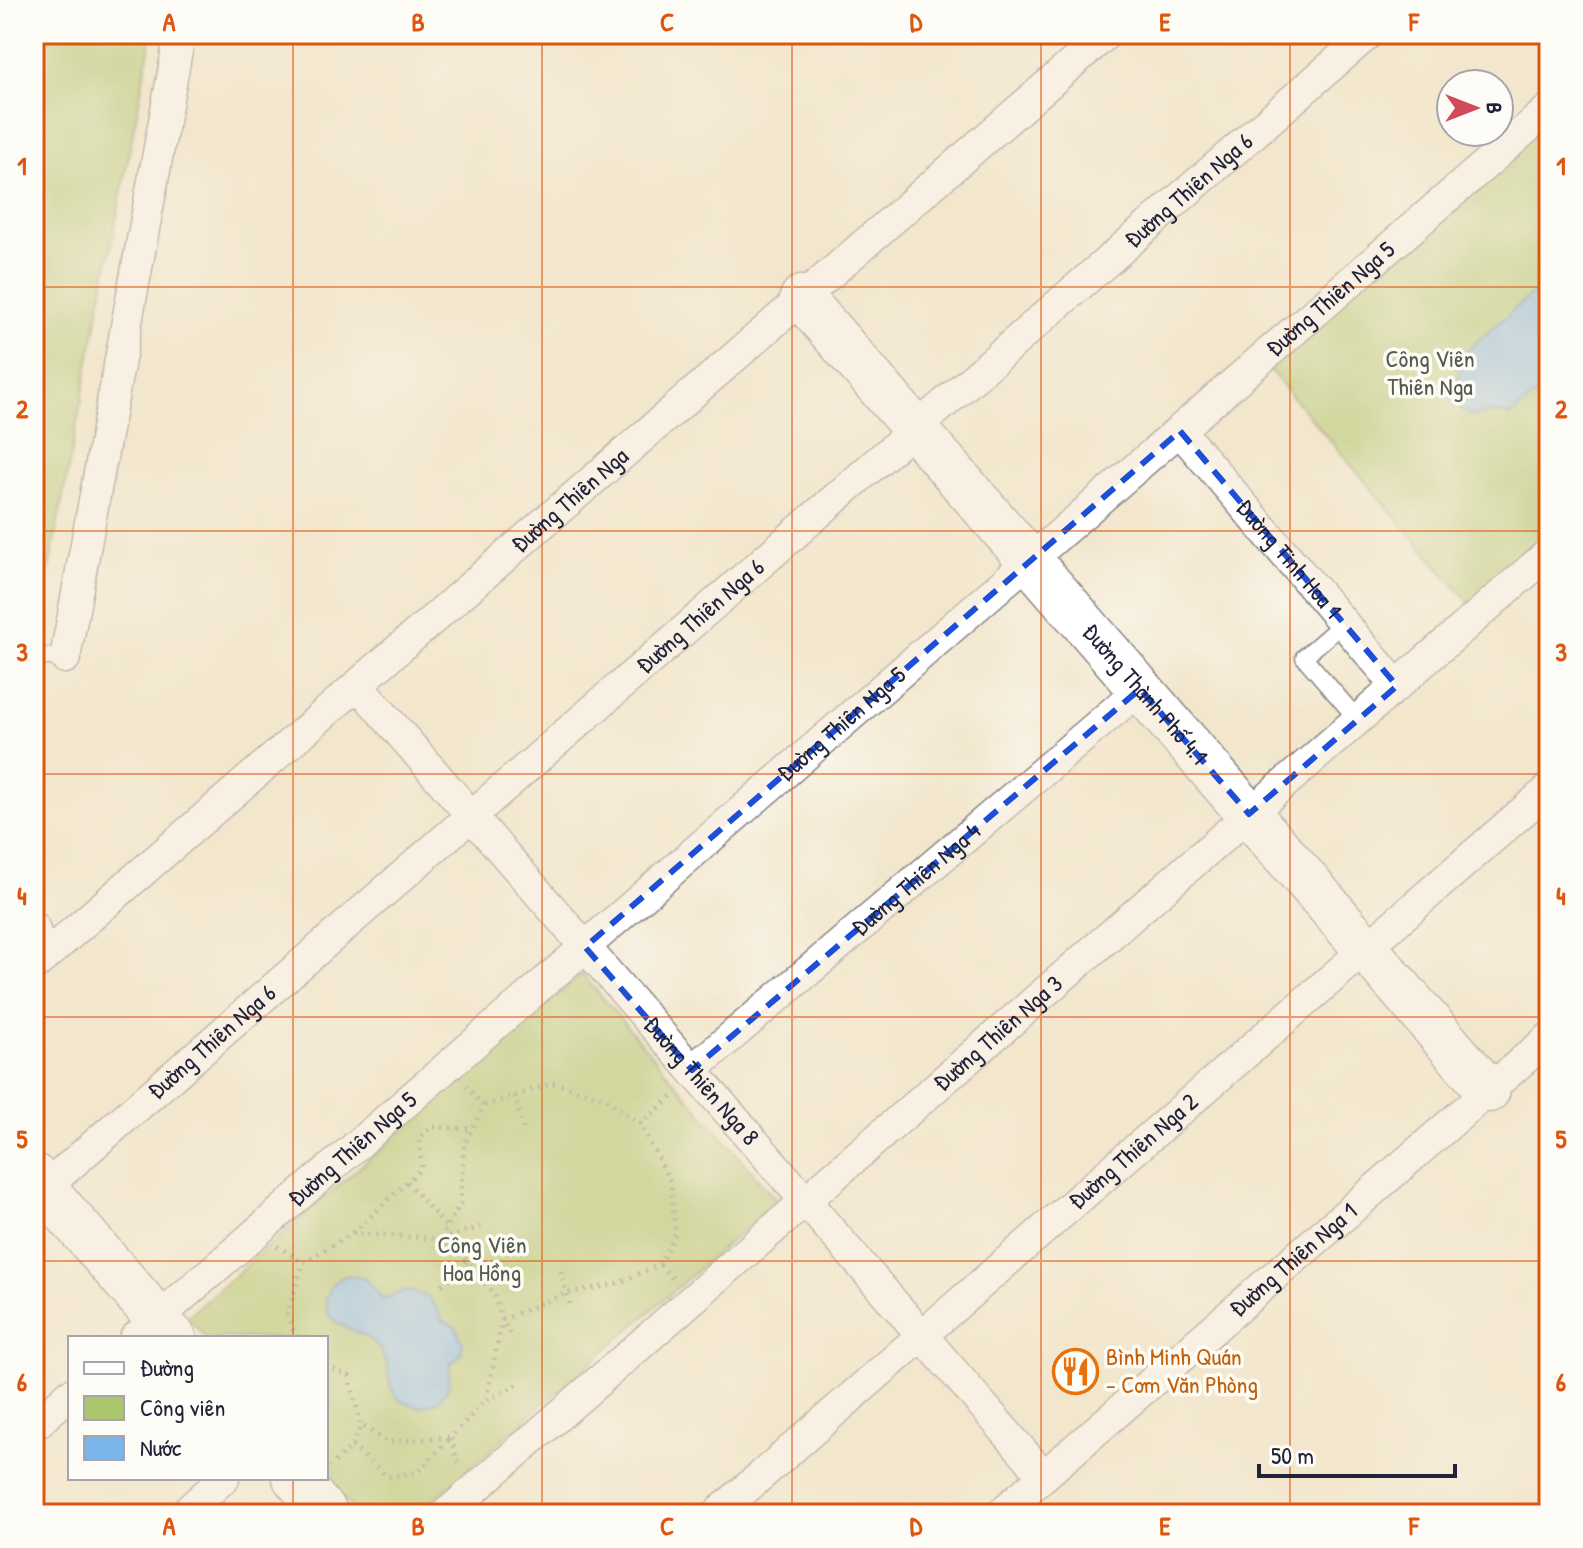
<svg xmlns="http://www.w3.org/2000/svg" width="1583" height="1548" font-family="'Patrick Hand',sans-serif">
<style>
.green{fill:#acc66b;stroke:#677453;stroke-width:2}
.water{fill:#7ab6ec;stroke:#4e6c94;stroke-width:2}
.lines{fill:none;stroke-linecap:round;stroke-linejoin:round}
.lane-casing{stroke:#8a8484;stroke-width:19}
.street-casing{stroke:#8a8484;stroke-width:33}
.secondary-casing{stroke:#8a8484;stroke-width:47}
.path{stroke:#8a8484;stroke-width:5;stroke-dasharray:2 6;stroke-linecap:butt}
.lane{stroke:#fff;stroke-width:16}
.street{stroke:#fff;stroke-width:30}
.secondary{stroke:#fff;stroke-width:44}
.marked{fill:none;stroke:#1d4ed8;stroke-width:6;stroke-dasharray:16 10;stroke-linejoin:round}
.grid{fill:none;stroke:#de560e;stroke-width:2;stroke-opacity:0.55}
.labels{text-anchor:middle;stroke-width:7;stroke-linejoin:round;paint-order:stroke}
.street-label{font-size:24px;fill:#22223b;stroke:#fdfcf7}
.park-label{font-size:24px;fill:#525b4c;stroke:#fdfcf7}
.food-label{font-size:24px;fill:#c56008;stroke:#fdfcf7;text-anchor:start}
.neatline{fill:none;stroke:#de560e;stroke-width:3}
.grid-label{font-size:26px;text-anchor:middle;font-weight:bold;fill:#de560e}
</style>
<rect width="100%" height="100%" fill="#fdfcf7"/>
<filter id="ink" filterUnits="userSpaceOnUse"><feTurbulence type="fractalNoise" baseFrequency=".0125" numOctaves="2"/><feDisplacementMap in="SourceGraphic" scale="16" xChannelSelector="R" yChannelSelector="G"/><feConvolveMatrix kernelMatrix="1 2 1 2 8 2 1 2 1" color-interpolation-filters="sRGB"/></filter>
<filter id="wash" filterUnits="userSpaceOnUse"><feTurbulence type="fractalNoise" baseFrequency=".006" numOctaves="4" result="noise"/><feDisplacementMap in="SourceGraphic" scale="32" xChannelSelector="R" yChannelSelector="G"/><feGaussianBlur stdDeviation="1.8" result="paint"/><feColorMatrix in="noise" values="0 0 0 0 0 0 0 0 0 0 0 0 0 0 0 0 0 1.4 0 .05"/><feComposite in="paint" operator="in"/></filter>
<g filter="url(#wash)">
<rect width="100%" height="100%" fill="#f2e6cc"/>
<g class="green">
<polygon points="34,34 152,34 34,647"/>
<polygon points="1549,109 1549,553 1479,614 1261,360"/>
<polygon points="582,974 777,1201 417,1514 357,1514 326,1478 326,1338 206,1338 187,1317"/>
</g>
<g class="water">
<path d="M1533,293L1549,297V384L1511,416C1492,409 1488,417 1469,415C1465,412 1461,410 1459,406C1451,392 1465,379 1457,359Z"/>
<polygon points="347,1275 364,1278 383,1299 401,1292 412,1291 428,1297 436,1307 442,1320 456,1327 463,1344 460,1356 450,1364 449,1386 437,1402 420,1407 400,1401 391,1388 387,1364 379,1348 367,1337 337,1323 328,1314 326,1298 333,1283"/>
</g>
</g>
<g filter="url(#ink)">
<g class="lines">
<defs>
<g id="lane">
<polyline points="1343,623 1304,657 1358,720"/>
<polyline points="34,656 65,658"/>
</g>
<g id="street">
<path id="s1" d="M1180,431L1397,686"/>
<polyline points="65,658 180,34"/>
<path id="s2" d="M358,685L1044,1476"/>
<polyline points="34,927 43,958"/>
<path id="s3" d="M34,966L1106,34"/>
<path id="s4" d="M692,1070L1140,689"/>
<path id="s5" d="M34,1197L1368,34"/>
<path id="s6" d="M135,1338L1549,109"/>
<polyline points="34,1426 70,1394"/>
<polyline points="184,1514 224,1478"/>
<path id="s7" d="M446,1514L1549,553"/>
<path id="s8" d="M717,1514L1549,789"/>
<path id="s9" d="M1000,1514L1549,1038"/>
</g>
<g id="secondary">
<path id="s10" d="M802,298L1488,1090"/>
<polyline points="34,1176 174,1338"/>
<polyline points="295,1478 326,1514"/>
</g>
</defs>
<use href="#lane" class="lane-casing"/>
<use href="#street" class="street-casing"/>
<use href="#secondary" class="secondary-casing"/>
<g class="path">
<polyline points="466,1086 484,1106"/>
<polyline points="515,1096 524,1131"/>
<polyline points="640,1124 676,1094"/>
<polyline points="407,1182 447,1228"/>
<polyline points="353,1233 422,1168 419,1138 432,1127 473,1129"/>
<polyline points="440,1239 460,1204 464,1145 484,1106 553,1083 605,1098 640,1124 671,1183 675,1234 660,1265 613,1285 566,1293 502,1320 512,1337"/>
<polyline points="441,1239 484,1226"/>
<polyline points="277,1246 303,1263"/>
<polyline points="660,1265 676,1282"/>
<polyline points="561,1271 571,1307"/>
<polyline points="442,1285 468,1261"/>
<polyline points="296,1338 287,1315 303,1263 353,1233 440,1239 468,1261 494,1294 502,1320 486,1400 451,1437 387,1442 361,1425"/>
<polyline points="326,1366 349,1376 361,1425 352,1446 330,1467"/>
<polyline points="487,1400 519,1384"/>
<polyline points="451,1438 457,1461 462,1466"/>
<polyline points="352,1446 388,1477 418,1472 450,1438"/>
<polyline points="1530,1514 1549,1497"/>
</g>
<use href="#lane" class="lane"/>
<use href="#street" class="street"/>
<use href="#secondary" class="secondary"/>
</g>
</g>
<path d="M0 0H1583V1548H0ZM1180,431L1397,686L1249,814L1140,689L692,1070L585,947Z" fill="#f2e6cc" fill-opacity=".55" fill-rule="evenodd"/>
<path class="marked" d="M1180,431L1397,686L1249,814L1140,689L692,1070L585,947Z"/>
<path class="grid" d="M293,34V1338M542,34V1514M792,34V1514M1041,34V1514M1290,34V1514M34,287H1549M34,531H1549M34,774H1549M34,1017H1549M34,1261H1549M293,1478V1514"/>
<defs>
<symbol id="restaurant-ring" viewBox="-11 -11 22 22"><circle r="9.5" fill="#fdfcf7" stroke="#e8710a" stroke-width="1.5"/><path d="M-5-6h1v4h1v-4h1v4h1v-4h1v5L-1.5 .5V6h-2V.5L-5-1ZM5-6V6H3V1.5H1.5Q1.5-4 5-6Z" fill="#e8710a"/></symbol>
</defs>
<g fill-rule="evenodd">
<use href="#restaurant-ring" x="1050" y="1346" width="51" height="51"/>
</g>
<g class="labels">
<g class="street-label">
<text dy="8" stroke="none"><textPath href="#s5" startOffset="1532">Đường Thiên Nga 6</textPath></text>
<text dy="8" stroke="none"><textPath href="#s6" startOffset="1584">Đường Thiên Nga 5</textPath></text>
<text dy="8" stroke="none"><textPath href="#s3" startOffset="710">Đường Thiên Nga</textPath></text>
<text dy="8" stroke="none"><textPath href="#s1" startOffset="168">Đường Tinh Hoa 1</textPath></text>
<text dy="8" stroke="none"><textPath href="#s5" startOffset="884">Đường Thiên Nga 6</textPath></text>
<text dy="8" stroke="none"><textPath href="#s10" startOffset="524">Đường Thành Phố 4.1</textPath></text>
<text dy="8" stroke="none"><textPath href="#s6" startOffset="936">Đường Thiên Nga 5</textPath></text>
<text dy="8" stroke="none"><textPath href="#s4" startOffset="294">Đường Thiên Nga 4</textPath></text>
<text dy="8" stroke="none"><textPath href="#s7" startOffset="732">Đường Thiên Nga 3</textPath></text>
<text dy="8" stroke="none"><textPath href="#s5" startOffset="236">Đường Thiên Nga 6</textPath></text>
<text dy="8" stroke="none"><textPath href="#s2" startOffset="524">Đường Thiên Nga 8</textPath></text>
<text dy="8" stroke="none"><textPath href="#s6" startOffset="288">Đường Thiên Nga 5</textPath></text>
<text dy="8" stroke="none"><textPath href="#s8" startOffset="552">Đường Thiên Nga 2</textPath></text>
<text dy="8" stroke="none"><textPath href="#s9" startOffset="388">Đường Thiên Nga 1</textPath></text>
</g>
<g class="park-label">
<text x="1430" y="367">Công Viên<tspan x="1430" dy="28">Thiên Nga</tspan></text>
<text x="482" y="1253">Công Viên<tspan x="482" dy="28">Hoa Hồng</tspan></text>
</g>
<g class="food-label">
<text x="1106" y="1365">Bình Minh Quán<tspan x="1106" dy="28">- Cơm Văn Phòng</tspan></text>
</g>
</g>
<rect width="1583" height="1548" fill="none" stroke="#fdfcf7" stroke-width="88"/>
<rect x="68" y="1336" width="260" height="144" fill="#fdfcf7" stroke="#a5a5ac" stroke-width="2"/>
<rect x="84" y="1362" width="40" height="12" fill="#ffffff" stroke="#a5a5ac" stroke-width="2"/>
<text x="140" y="1376" font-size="24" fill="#22223b">Đường</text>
<rect x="84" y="1396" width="40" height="24" fill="#acc66b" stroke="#a5a5ac" stroke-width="2"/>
<text x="140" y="1416" font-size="24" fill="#22223b">Công viên</text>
<rect x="84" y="1436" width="40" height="24" fill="#7ab6ec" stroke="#a5a5ac" stroke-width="2"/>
<text x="140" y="1456" font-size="24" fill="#22223b">Nước</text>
<g transform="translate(1475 108) rotate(90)"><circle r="38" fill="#fdfcf7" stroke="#a5a5ac" stroke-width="2"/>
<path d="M0-6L14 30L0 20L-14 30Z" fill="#d1495b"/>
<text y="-12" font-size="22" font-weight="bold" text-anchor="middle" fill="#22223b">B</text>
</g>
<path d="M1259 1464v12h196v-12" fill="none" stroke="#22223b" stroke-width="4"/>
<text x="1271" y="1464" font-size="24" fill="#22223b" stroke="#fdfcf7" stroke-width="6" paint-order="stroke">50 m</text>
<rect x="44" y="44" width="1495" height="1460" class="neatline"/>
<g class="grid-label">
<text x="169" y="31">A</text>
<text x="418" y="31">B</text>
<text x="667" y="31">C</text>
<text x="916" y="31">D</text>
<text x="1165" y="31">E</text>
<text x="1414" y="31">F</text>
<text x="22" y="175">1</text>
<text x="1561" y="175">1</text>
<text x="22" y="418">2</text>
<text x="1561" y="418">2</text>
<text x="22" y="661">3</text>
<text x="1561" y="661">3</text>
<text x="22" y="905">4</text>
<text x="1561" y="905">4</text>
<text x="22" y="1148">5</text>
<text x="1561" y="1148">5</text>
<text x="22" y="1391">6</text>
<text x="1561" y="1391">6</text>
<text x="169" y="1535">A</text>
<text x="418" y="1535">B</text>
<text x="667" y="1535">C</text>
<text x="916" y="1535">D</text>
<text x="1165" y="1535">E</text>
<text x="1414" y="1535">F</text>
</g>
</svg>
